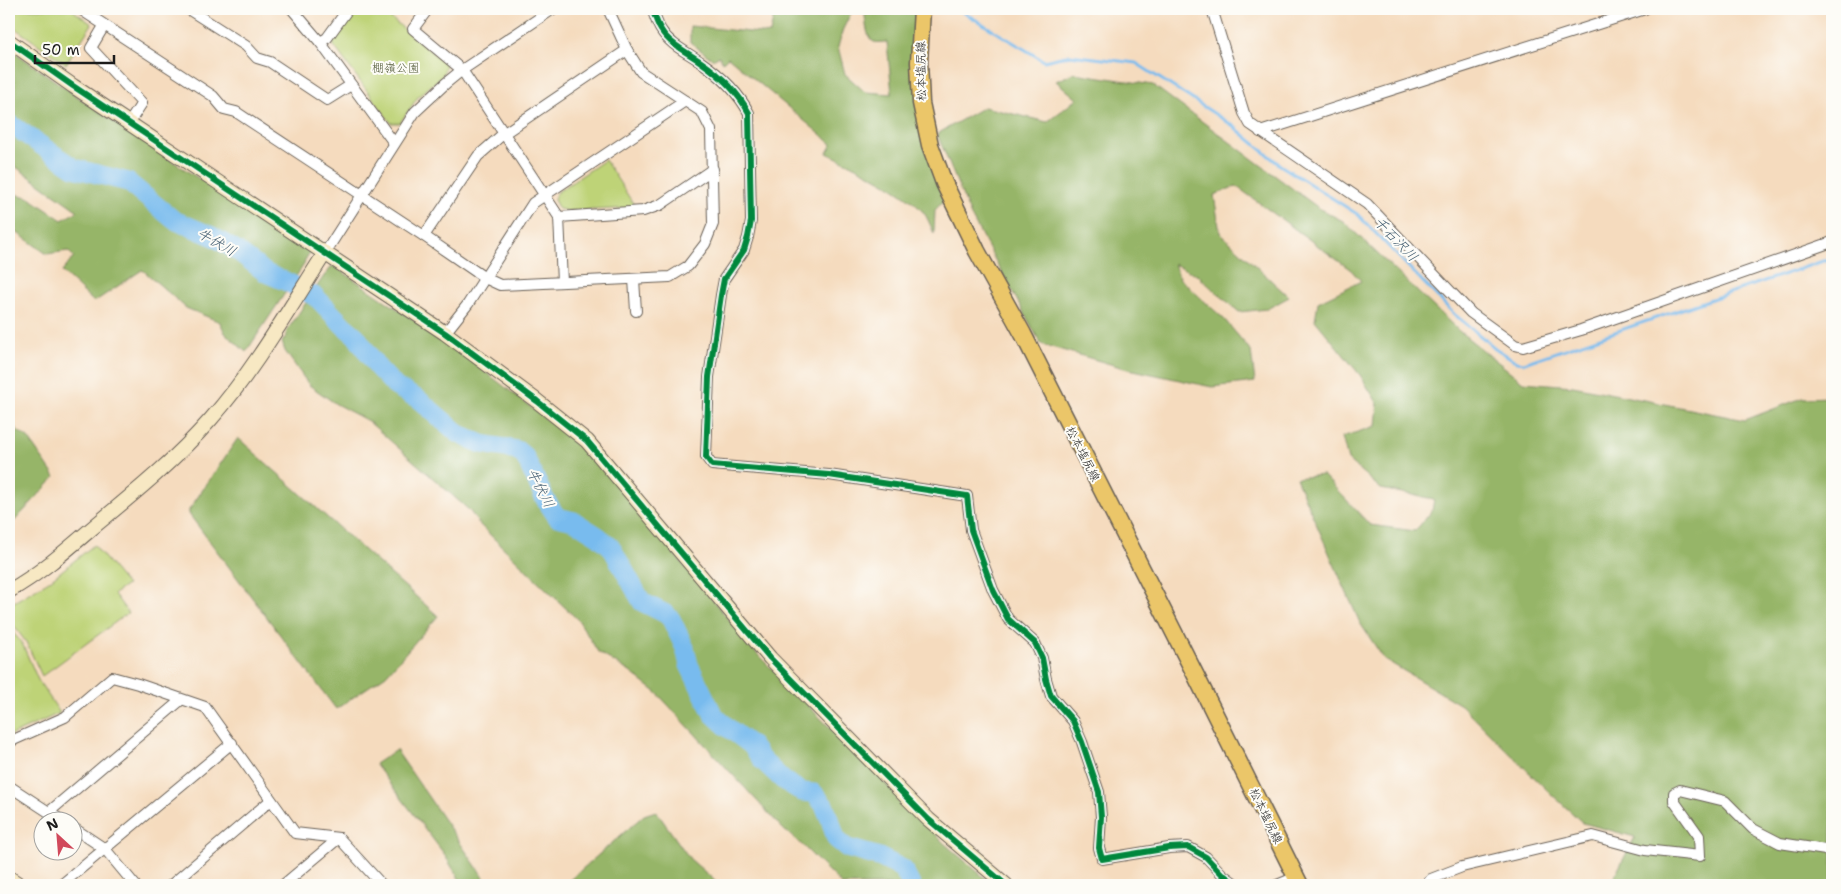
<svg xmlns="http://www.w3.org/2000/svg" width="1841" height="894" font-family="'Shantell Sans','Klee One',sans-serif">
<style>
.green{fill:#bed377;stroke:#6d784a}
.forest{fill:#96b568;stroke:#596842}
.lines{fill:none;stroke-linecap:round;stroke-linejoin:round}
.stream{stroke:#78bbee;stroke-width:3}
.river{stroke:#78bbee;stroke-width:19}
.street-casing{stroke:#685f55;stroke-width:12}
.secondary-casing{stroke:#685f55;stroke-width:16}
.primary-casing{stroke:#685f55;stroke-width:19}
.street{stroke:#fff;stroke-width:10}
.secondary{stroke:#f7e8c3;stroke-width:14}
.primary{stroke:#ebc669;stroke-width:16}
.cycleway-casing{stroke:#fdfcf7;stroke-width:9}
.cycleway{stroke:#00873e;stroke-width:6}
.labels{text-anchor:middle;stroke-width:4;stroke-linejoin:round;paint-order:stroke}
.park-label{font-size:12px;fill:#555c3c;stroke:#fdfcf7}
.street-label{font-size:12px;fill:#1c1c1c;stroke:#fdfcf7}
.water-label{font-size:14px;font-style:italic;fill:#415c70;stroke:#fdfcf7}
</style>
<rect width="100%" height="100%" fill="#fdfcf7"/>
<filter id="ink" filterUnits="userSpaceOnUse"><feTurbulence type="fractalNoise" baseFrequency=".02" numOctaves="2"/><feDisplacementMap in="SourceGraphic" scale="10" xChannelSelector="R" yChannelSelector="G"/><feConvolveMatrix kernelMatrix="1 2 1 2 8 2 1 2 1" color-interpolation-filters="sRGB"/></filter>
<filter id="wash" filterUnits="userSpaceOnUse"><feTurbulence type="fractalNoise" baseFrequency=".0096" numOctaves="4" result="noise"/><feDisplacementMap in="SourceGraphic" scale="20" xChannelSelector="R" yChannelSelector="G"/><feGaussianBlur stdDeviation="1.12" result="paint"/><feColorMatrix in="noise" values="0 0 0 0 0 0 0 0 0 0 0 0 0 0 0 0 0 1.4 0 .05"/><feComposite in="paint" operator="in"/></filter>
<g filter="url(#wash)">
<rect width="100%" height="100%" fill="#f5dbbe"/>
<g class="green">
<polygon points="9,9 71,9 92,24 66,64 9,24"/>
<polygon points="351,9 380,9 446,64 443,75 418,97 400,123 391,123 334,46 332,37"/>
<polygon points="605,160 636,208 568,211 559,209 554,200 556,193"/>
<polygon points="94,545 127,585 114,594 128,613 42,676 26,642 10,621 9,618 9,605 49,581"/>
<polygon points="9,628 22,643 38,680 60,713 9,736"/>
</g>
<g class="forest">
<path d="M775,9H855L850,15L843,29L838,47L845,74L865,92L892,94L887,42C883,42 877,43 874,42C865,38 866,17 864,9H917L914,82L947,198L935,210L934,234C932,228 929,222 926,216C910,192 854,166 827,153L832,144L728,57L723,62L719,56L712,59L690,42V26L770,34Z"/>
<path d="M9,48C107,119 208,186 311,250L304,262L305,263L246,352L225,333L220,322L186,308L144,271L142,270L94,302L62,272L74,257L68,251L47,254L9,227V193L28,197L62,220L78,211L9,162Z"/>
<polygon points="1074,73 1153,85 1320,209 1343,221 1459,331 1523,382 1573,386 1745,420 1802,398 1832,397 1832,885 1610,885 1635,837 1583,823 1548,791 1461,705 1384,659 1360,623 1296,478 1323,475 1370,525 1415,531 1432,511 1434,499 1381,489 1348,460 1342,437 1376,426 1378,404 1360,375 1315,320 1318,302 1361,281 1351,270 1236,186 1214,195 1220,233 1289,297 1267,309 1239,312 1197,275 1174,264 1180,279 1224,319 1251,351 1255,382 1212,387 1124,368 1041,344 971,216 937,134 984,107 1047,122 1077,99 1056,81"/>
<polygon points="332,266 334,266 455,348 560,430 601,465 759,656 945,844 993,885 842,885 801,844 784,830 657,693 630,672 598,652 579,621 480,525 469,510 368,421 336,404 309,385 285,351 282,342 287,335 286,332 324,276 325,276"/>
<polygon points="9,420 17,430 28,438 55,477 9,527"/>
<polygon points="238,438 438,616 386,675 336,709 189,514 189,510"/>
<polygon points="396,750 489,885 490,885 463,885 442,851 375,764"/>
<polygon points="656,811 690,859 720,885 564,885 644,815"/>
</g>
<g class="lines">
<polyline class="stream" points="958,9 1044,61 1070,55 1136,63 1232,125 1280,165 1357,214 1455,315 1495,348 1517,362 1524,363 1832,258"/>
<polyline class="river" points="9,123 74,168 128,182 174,220 212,236 240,253 266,273 287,282 316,297 344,326 356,336 378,368 396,387 418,399 459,434 482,444 517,450 525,457 545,499 557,517 574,521 598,536 611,547 642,602 666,614 671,619 685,648 689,665 713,714 727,727 751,745 762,760 783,780 802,792 814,793 824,805 830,819 836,839 847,848 879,857 903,869 911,885"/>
</g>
</g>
<g filter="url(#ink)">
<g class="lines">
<defs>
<g id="street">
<polyline points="80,9 213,96 224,109 236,112 424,236 485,278 500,285 670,277 688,266 705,244 713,224 711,130 702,112 641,72 627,50 608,9"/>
<polyline points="188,9 246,46 257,58 270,62 327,100 351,85"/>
<polyline points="292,9 320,42 394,143"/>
<polyline points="428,9 413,29 462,70 559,217 562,282"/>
<path d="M652,9C655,16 657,24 661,30C670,45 687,52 701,62C720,75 738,92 749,113L751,221L748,237L744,250L724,279L721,295L709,377L706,457L712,465L829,475L967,496L971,530L993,590L1008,619L1035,643L1042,658L1046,679L1051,696L1073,721L1082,742L1099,792L1101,817L1099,848L1102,859L1169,848L1188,847L1206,857L1222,874L1237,885"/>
<polyline points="1212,9 1244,113 1250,124 1367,204 1471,313 1515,345 1523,347 1581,330 1832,242"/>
<polyline points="104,26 91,48 142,103 129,123"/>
<polyline points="320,42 327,38 348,9"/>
<polyline points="1260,132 1645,9"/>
<polyline points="559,217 643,211 660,205 713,169"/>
<polyline points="424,236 478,156 503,134 627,50"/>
<polyline points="325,253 415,112 446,83 462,70 553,9"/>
<polyline points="634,279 636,311"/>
<polyline points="445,333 468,304 533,203 685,101"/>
<polyline points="9,742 65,717 112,677 138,684 205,707 295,833 339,838 382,885"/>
<polyline points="9,786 64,822"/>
<polyline points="49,812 181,700"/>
<polyline points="72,827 105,849 135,885"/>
<polyline points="61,885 232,743"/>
<polyline points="171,885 271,800"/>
<polyline points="283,885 339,838"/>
<polyline points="1277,885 1296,877"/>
<polyline points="1426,885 1431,879 1462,867 1593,836 1645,850 1700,856 1699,836 1674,801 1674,793 1680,790 1725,801 1753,829 1780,843 1832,851"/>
</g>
<g id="secondary">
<polyline points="9,41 73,86 445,333 537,401 587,441 770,658 928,819 1006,885"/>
<path d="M9,591C41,573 69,548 97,524C137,491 177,458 211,419C255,369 289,309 325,253"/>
<polyline points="9,878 20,885"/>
</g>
<polyline id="primary" points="922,9 919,62 921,103 930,145 944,183 977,251 1023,334 1195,674 1300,885"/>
</defs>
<use href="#street" class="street-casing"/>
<use href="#secondary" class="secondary-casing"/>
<use href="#primary" class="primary-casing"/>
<use href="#street" class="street"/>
<use href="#secondary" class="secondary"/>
<use href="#primary" class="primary"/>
<defs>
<g id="cycleway">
<path d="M652,9C655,16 657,24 661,30C670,45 687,52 701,62C720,75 738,92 749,113L751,221L748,237L744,250L724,279L721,295L709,377L706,457L712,465L829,475L967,496L971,530L993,590L1008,619L1035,643L1042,658L1046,679L1051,696L1073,721L1082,742L1099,792L1101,817L1099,848L1102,859L1169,848L1188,847L1206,857L1222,874L1237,885"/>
<polyline points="9,41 73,86 445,333 537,401 587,441 770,658 928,819 1006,885"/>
</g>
</defs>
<use href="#cycleway" class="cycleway-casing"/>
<use href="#cycleway" class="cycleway"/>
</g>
</g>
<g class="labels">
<g class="park-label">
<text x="396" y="72">棚嶺公園</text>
</g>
<g class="street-label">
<text transform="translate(921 71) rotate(-91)" y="4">松本塩尻線</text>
<text transform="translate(1083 454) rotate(63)" y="4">松本塩尻線</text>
<text transform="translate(1266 816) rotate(64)" y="4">松本塩尻線</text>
</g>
<g class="water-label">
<text transform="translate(1396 239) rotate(46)" y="5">千石沢川</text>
<text transform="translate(217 242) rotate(30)" y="5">牛伏川</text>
<text transform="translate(541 488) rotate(63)" y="5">牛伏川</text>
</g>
</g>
<rect width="1841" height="894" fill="none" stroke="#fdfcf7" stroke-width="30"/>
<g transform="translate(58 836) rotate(334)"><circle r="24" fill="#fdfcf7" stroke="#a3a29f"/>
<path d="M0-4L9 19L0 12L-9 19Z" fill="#d1495b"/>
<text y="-8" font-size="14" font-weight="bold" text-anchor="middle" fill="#1c1c1c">N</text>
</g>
<path d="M35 55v8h79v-8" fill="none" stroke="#1c1c1c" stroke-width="2.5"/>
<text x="42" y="55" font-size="15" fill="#1c1c1c" stroke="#fdfcf7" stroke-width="4" paint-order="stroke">50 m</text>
</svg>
